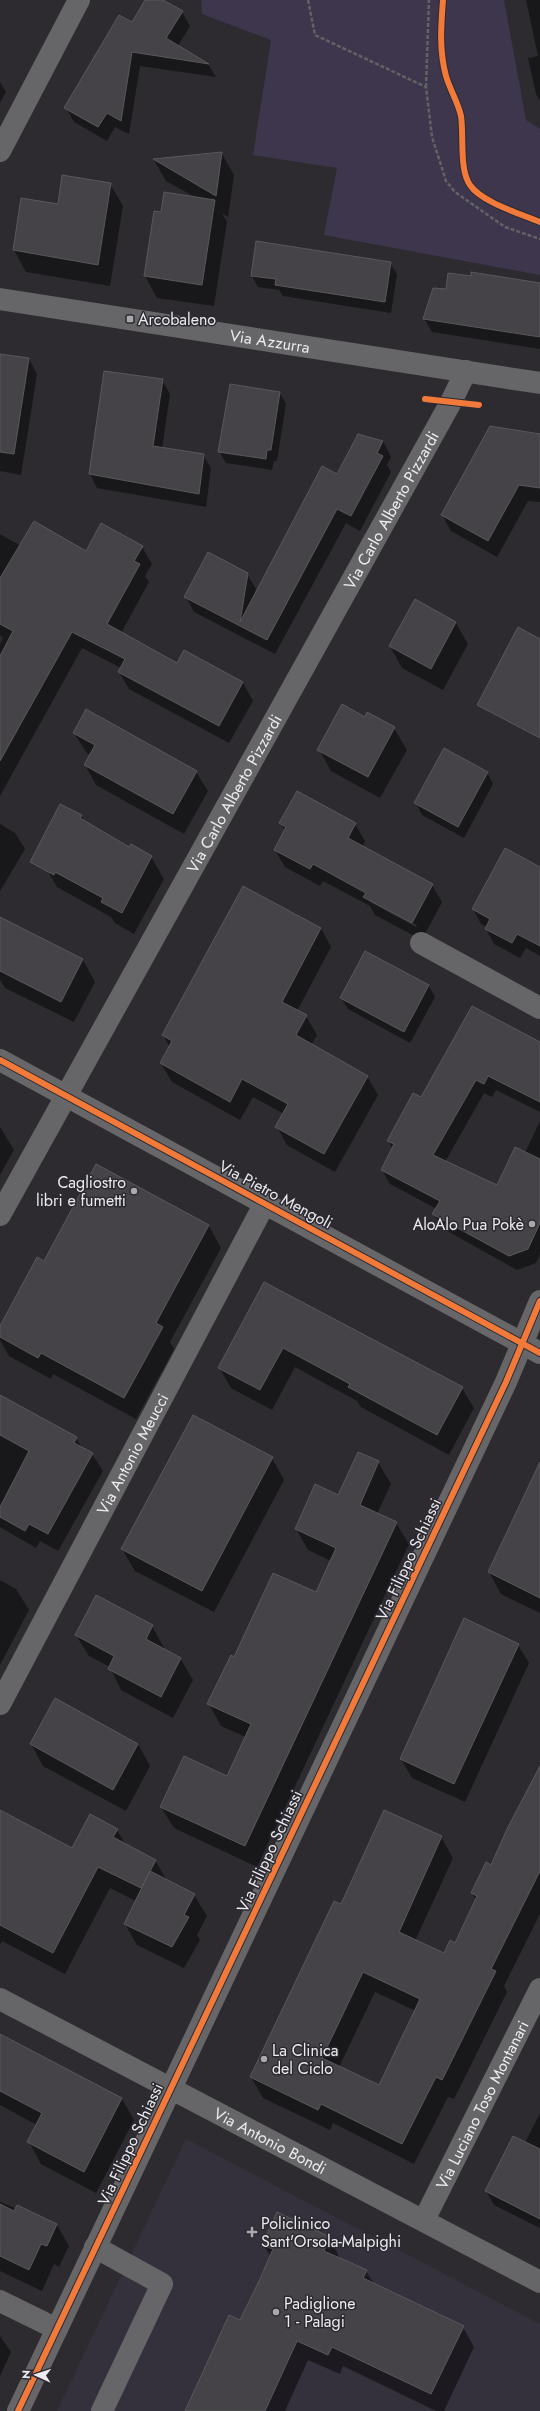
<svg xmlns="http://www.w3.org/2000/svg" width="540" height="2411" font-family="Jost,sans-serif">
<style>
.built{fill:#35313c}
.green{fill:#3e364c}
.shadow{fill:#0007;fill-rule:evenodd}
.building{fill:#454347;stroke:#59585b;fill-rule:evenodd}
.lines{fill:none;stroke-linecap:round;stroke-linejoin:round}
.path{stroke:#636265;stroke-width:2.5;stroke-dasharray:4 2;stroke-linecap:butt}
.minor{stroke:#666567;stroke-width:22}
.major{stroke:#676668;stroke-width:22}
.cycleway-casing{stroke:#2c2a31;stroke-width:8}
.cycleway{stroke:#f17a3a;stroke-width:6}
.poi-dot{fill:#aaa8ad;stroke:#2c2a31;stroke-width:1.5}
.labels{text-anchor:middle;stroke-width:3;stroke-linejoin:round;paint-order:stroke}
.poi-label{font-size:16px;fill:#edebf0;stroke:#2c2a31;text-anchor:start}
.street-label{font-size:16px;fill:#edebf0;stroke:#2c2a31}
</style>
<rect width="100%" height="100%" fill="#2d2b30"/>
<polygon class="built" points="186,2139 540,2324 540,2411 57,2411"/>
<polygon class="green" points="201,0 504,0 526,120 540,129 540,275 324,235 337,168 253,155 271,40 202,14"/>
<g class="shadow">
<polygon points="147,0 161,0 182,12 190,26 178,46 208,64 216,77 140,66 129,134 115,127 107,141 74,122 66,108 133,24"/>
<polygon points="526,0 540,0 540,101 536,94 528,58 538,56"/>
<polygon points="0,82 6,92 0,103"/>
<polygon points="222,154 234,175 228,217 222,213 227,222 214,306 157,298 145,276 161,213 195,197 166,181 154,160"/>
<polygon points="110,184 123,206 110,286 26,272 14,250 22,199 59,205"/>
<polygon points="390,263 397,274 391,313 283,296 279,290 258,287 252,276"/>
<polygon points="540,284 540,349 432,332 424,318 447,290"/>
<polygon points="0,355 29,359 37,374 21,475 0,471"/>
<polygon points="105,372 162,380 170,394 162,449 203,455 211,468 206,507 97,488 90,474"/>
<polygon points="280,393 286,404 277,461 274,461 272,470 226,463 219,451"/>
<polygon points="540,435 540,502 528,501 497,557 451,531 442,515"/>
<polygon points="383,441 391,457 387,465 391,472 360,531 346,523 275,654 194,612 186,597 247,574 256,589 255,594 337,475"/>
<polygon points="0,534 21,546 86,553 142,547 152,564 145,576 149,582 121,633 178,664 185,652 243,683 253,701 229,743 129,689 119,672 121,668 82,648 0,796 0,644 3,637 0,636"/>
<polygon points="456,623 468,644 443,690 402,668 390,646"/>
<polygon points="365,718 394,728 407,750 380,798 331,771 319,749"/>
<polygon points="74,733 196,772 208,791 184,834 96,785 85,765 90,755 86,752"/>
<polygon points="487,772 493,784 464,838 422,815 416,803"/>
<polygon points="81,816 85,822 130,848 151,857 164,879 134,934 115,923 111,917 57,887 45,866"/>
<path d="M281,823L355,824L365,841L362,847L432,885L442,902L422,940L375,915L370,906L323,881L320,886L285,867L275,850L285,831ZM370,900L417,925L416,927L370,902Z"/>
<polygon points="0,824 15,833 25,849 0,891"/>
<polygon points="540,869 540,956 526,948 520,958 494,944 486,929 487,927 481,924 473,909"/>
<polygon points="14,925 83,960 95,982 74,1022 5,988 0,980 0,952"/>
<polygon points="321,928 331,947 297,1011 306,1016 317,1035 311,1045 367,1076 378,1095 335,1172 287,1145 277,1127 284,1114 253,1097 240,1120 172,1082 161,1063 170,1047 163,1035"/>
<polygon points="366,952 429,986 435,997 410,1043 348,1009 341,998"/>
<polygon points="540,1051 540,1112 496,1090 492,1097 484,1093 445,1162 498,1186 525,1153 540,1121 540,1254 536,1263 517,1270 442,1228 434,1214 437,1209 390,1184 382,1170 393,1149 388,1141 422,1099"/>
<polygon points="0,1127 14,1150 0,1175"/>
<polygon points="96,1166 209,1226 221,1248 170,1342 174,1349 136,1419 53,1374 51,1379 9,1356 0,1340 0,1328 44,1262"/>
<polygon points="264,1283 462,1388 474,1408 449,1455 361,1407 357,1401 295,1367 272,1410 231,1388 219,1367"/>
<polygon points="0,1396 76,1438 82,1448 92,1454 103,1471 58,1551 40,1541 36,1548 0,1527"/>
<polygon points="272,1458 284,1480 214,1612 135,1571 122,1549"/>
<polygon points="378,1462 391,1484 377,1514 396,1523 409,1544 257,1867 174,1828 161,1807 228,1777 246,1737 221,1726 209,1704 234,1658 316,1594 331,1561 308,1550 296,1529"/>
<polygon points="540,1465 540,1613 501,1594 489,1572"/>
<polygon points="0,1580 16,1589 29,1610 0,1665"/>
<polygon points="152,1626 164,1648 164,1650 180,1658 193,1680 173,1718 121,1690 110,1667 89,1656 76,1635"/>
<polygon points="518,1645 529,1663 465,1802 412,1778 401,1759"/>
<polygon points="31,1744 138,1744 150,1766 126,1811 43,1766"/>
<path d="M540,1795V1914L504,1986L507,1992L464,2079L454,2099L448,2097L414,2164L333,2123L330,2130L263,2098L251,2077L341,1905L441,1837L453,1858L415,1941L444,1955L455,1944L476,1900L472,1893ZM435,1848H437L397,1937L396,1936ZM375,1992L416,2011L380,2086L339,2067Z"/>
<polygon points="0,1811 73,1849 117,1830 126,1845 155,1860 167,1881 194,1895 207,1916 197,1935 200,1940 184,1968 137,1945 125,1924 136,1901 110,1888 65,1974 2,1941 0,1945"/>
<polygon points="0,2035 122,2099 134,2120 96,2193 41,2164 29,2142 37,2125 0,2105"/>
<polygon points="540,2113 540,2228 494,2205 486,2191 525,2143"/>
<polygon points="0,2202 57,2225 69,2246 59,2267 54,2264 42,2291 0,2271"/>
<polygon points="330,2237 340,2259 366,2271 374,2284 463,2327 474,2347 444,2411 436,2411 343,2366 340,2374 308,2360 285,2411 186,2411 241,2321 271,2257 263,2245"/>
<polygon points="0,2336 11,2352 0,2376"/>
</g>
<g class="building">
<polygon points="145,0 163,0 183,11 166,38 209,64 132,52 121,121 107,113 98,127 64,108 119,15 132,22"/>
<polygon points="222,152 216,196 153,159"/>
<polygon points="62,175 111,183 98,265 13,250 21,198 58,204"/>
<polygon points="164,192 215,200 202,285 144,276 154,211 161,212"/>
<polygon points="256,241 391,262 385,302 275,285 276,279 251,276"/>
<polygon points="471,272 540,283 540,337 423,319 433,288 446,289 448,273 471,276"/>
<polygon points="0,354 29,358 14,454 0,452"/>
<polygon points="104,371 163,379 153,446 204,454 199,494 89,474"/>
<polygon points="230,384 280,392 271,450 267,450 266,459 218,452"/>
<polygon points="490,426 540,434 540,488 519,485 488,541 441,515"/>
<polygon points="358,434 383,441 377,453 383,456 351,516 337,509 267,640 184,597 208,552 248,573 240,622 322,466 337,474"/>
<polygon points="34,521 86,551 101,523 143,546 134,561 140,564 107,624 177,663 184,650 243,682 219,726 118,672 125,659 72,632 0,761 0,656 13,631 0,624 0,578"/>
<polygon points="415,599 456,622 431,669 389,646"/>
<polygon points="518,627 540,639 540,738 477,705"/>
<polygon points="342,704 365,717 367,712 395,727 368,777 317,750"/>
<polygon points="86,709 197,771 173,814 84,765 95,745 73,733"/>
<polygon points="444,748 488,772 458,827 414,803"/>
<polygon points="297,791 356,823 348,838 433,884 412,923 363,897 366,893 313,864 310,869 274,850 286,827 279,823"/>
<polygon points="60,804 82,815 80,818 129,847 131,844 152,856 122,913 101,902 103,898 55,872 54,875 30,862"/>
<polygon points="505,848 540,867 540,946 517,934 512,943 485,929 490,919 472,909"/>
<polygon points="243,886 321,928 282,1002 307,1015 296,1035 368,1076 324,1154 275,1127 288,1104 242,1079 230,1102 160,1063 172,1041 162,1035"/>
<polygon points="0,917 83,959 61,1002 0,971"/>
<polygon points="365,951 429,985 404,1032 340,998"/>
<polygon points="472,1006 540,1042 540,1102 488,1076 484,1084 476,1080 433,1155 497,1185 515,1147 540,1159 540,1223 528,1249 509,1256 432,1214 440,1201 381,1170 394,1144 387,1141 413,1093 421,1097"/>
<polygon points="96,1164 209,1225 156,1323 163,1327 124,1398 41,1353 38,1358 0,1337 0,1326 37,1257 44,1261"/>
<polygon points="264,1282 463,1387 437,1435 348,1387 350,1384 283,1348 260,1390 218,1368"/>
<polygon points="0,1395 77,1437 74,1443 93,1453 48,1534 29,1524 25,1531 0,1517 0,1507 29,1451 0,1435"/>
<polygon points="193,1415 273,1457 202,1591 121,1549"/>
<polygon points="358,1452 379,1461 360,1505 397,1522 245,1846 160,1807 184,1756 227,1776 251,1724 207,1704 231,1655 234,1657 273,1573 316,1592 336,1548 295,1529 315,1484 338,1495"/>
<polygon points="540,1462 540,1598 488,1572"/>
<polygon points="96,1595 153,1625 146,1639 181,1658 161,1697 108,1669 114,1656 75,1635"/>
<polygon points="464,1618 519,1644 454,1784 400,1759"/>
<polygon points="55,1698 138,1744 113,1790 30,1744"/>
<path d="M540,1766V1871L491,1969L496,1971L453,2058L442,2080L436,2077L402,2144L321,2104L318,2110L250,2077L334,1901L341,1904L384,1810L442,1836L399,1932L444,1953L450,1940L455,1943L477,1896L471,1893L486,1862L491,1865L508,1827ZM363,1972L420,1999L379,2085L322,2058Z"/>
<polygon points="0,1810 72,1848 90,1814 118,1829 113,1837 156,1860 141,1888 98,1867 53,1953 0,1925"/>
<polygon points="150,1871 195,1894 184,1915 189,1917 172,1947 124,1924"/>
<polygon points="0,2034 122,2098 84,2172 27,2142 42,2113 0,2091"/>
<polygon points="513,2136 540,2149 540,2219 485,2191"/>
<polygon points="0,2204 14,2211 17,2205 57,2224 47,2246 41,2244 29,2270 0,2256"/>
<polygon points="277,2212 330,2237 324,2251 367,2270 363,2278 464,2326 431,2394 332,2347 328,2355 297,2341 265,2411 185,2411 229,2315 240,2320 260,2279 273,2249 262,2245"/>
</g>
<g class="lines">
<g class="path">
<polyline points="308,0 315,35 426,87 432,137 446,181 455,192 505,227 540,239"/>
<polyline points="426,87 429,0"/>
</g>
<g class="minor">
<polyline points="0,151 79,0"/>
<path id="s1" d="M0,299L540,383"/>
<polyline points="421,943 540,1008"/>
<path id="s2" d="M0,1215L451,402L466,371"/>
<path id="s3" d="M0,1704L265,1203"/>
<path id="s4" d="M0,1999L540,2282"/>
<path id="s5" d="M424,2220L540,1989"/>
<polyline points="95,2247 162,2284 102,2411"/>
<polyline points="0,2301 57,2329"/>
<polyline points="18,2411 506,1382 540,1301"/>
</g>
<polyline class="major" points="0,1060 540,1353"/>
<defs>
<g id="cycleway">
<path d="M443,0C441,26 439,50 446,76C450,90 458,102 461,116C464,135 459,170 470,185C481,202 521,214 540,222"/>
<polyline points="425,399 479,405"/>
<polyline points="0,1060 540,1353"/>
<polyline points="18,2411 506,1382 540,1301"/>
</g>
</defs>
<use href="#cycleway" class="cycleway-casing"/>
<use href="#cycleway" class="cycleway"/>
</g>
<g class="poi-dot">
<rect x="126" y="315" width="8" height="8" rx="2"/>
<circle cx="134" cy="1191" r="4"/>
<circle cx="532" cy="1224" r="4"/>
<circle cx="264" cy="2059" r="4"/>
<path d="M250 2226h4v4h4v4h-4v4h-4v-4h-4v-4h4z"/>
<circle cx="276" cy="2312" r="4"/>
</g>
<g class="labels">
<g class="poi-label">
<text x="138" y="325">Arcobaleno</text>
<text x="126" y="1188" text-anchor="end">Cagliostro<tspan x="126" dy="18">libri e fumetti</tspan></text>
<text x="524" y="1230" text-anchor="end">AloAlo Pua Pokè</text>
<text x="272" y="2056">La Clinica<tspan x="272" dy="18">del Ciclo</tspan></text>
<text x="261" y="2229">Policlinico<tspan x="261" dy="18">Sant'Orsola-Malpighi</tspan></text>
<text x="284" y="2309">Padiglione<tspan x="284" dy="18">1 - Palagi</tspan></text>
</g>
<g class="street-label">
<text dy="6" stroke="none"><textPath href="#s1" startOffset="273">Via Azzurra</textPath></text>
<text dy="6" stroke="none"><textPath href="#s2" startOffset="806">Via Carlo Alberto Pizzardi</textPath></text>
<text dy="6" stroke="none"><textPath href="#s2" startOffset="482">Via Carlo Alberto Pizzardi</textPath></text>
<text transform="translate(276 1194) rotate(28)" y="6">Via Pietro Mengoli</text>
<text dy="6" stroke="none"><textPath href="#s3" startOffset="283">Via Antonio Meucci</textPath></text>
<text transform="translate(408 1559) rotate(-65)" y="6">Via Filippo Schiassi</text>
<text transform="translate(269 1851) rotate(-65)" y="6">Via Filippo Schiassi</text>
<text dy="6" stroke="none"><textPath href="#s5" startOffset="129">Via Luciano Toso Montanari</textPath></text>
<text dy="6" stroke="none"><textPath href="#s4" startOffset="305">Via Antonio Bondi</textPath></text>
<text transform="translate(130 2144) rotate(-65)" y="6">Via Filippo Schiassi</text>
</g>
</g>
<g transform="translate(36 2375) rotate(273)" stroke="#2c2a31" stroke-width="3" paint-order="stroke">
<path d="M0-3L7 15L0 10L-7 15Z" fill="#edebf0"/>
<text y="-6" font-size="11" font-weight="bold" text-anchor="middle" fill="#edebf0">N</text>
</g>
</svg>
